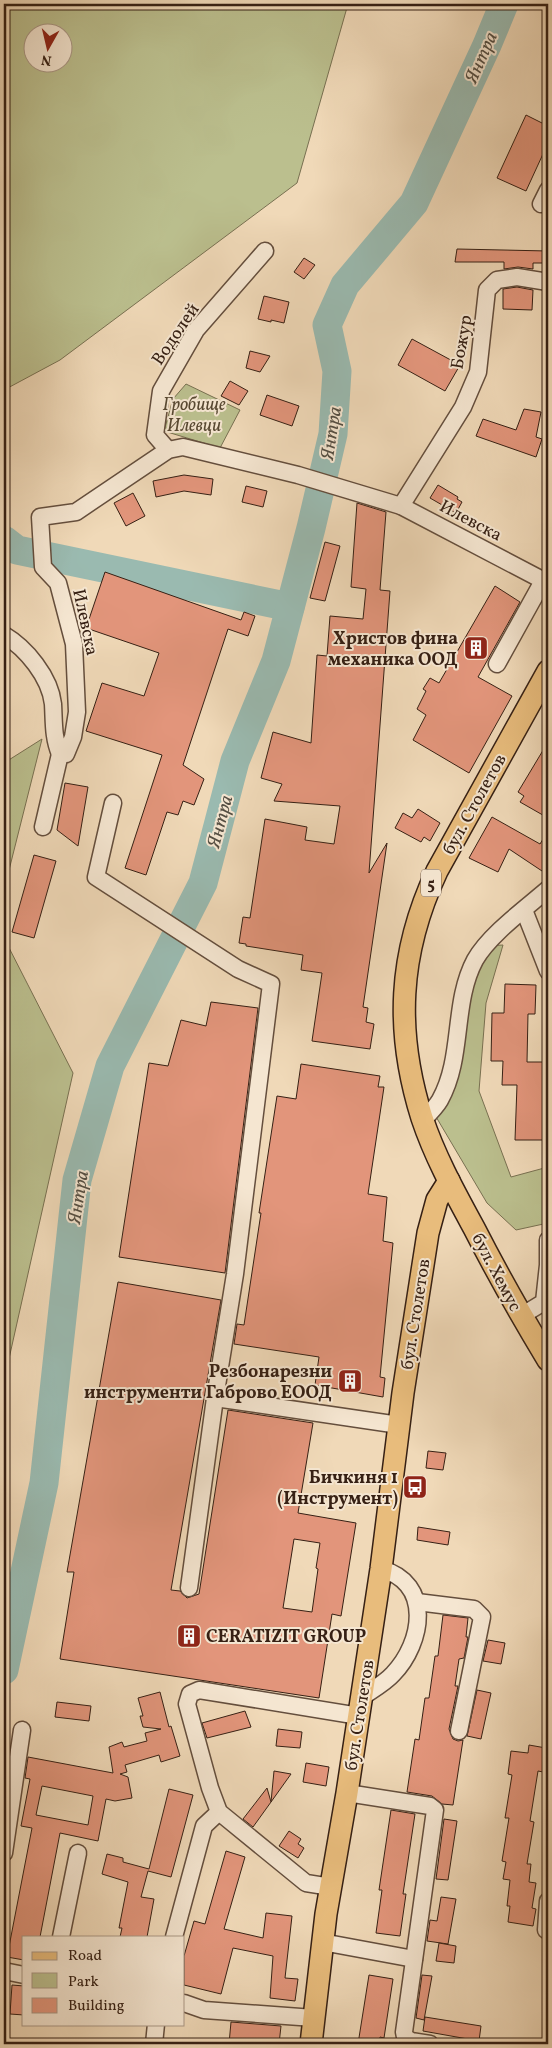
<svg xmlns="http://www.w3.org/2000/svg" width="552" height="2048" font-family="Vollkorn,serif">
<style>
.green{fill:#bbbf8e;stroke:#787051;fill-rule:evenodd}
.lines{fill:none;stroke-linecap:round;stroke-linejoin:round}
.river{stroke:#9abab0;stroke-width:29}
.building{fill:#e2957b;stroke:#362014;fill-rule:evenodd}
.minor-casing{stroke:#644e3d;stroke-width:19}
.major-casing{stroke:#362014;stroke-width:24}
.minor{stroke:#f5e6d1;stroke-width:16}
.major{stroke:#e8bc7c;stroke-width:21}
.labels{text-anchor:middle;stroke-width:4;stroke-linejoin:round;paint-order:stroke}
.shield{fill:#f5e6d1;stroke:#6f5b4d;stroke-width:1}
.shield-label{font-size:16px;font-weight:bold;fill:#362014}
.street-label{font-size:18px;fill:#362014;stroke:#f5e6d1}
.park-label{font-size:18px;font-style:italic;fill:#574832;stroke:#f5e6d1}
.poi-label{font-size:18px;font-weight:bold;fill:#362014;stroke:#f5e6d1;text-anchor:end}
.water-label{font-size:19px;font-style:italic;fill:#544e43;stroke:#f5e6d1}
</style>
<rect width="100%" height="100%" fill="#f0d9b8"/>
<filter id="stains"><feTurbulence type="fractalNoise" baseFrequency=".004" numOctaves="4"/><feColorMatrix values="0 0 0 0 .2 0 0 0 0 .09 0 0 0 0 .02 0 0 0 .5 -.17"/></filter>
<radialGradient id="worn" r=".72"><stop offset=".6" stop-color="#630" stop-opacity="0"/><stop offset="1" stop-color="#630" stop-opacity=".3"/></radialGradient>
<g class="green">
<path d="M4,4H348L297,183L60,360L4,390ZM32,32H62V62H32Z"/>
<polygon points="186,384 240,410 220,448 164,431 173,399"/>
<polygon points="42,739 4,890 4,763"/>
<polygon points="4,938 73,1073 4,1381"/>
<polygon points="503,945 486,1003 479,1091 511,1177 548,1167 548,1223 516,1230 487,1203 432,1110 484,946"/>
</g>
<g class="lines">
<g class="river">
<polyline points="4,540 17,550 290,607"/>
<polyline points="4,1670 44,1483 77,1180 110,1066 203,883 235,761 276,661 311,528 333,434 337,371 327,325 345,285 414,203 487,45 504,4"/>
</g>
</g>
<g class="building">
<polygon points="526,115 548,126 548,143 526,191 497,178"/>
<polygon points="457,249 548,251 548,263 533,263 533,269 518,267 504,269 504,262 455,262"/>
<polygon points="304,258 315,265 304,279 294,272"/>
<polygon points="517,287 533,290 532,310 503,309 503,289"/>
<polygon points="264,296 289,302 284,323 271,320 271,322 258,319"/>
<polygon points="412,339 460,365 445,391 398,365"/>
<polygon points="250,351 270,356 260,372 246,368"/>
<polygon points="230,381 248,391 239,405 221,396"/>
<polygon points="267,395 299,406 292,426 260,415"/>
<polygon points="524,409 541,412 536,437 542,439 536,457 476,436 483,419 516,430"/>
<polygon points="184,475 213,479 211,495 184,491 156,497 153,481"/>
<polygon points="438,485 458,497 457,499 462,502 456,513 430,498"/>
<polygon points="246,486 267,491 263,507 242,502"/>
<polygon points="133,493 145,516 126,526 114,503"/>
<polygon points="357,503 386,512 380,590 390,591 369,873 387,843 363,1007 368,1008 366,1022 374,1024 370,1049 312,1041 322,973 301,970 303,955 246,946 246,944 239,943 243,917 250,918 265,819 307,827 305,840 334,844 340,806 274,801 282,784 261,778 273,732 311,743 317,655 327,656 330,616 363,619 366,589 351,587"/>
<polygon points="325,542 340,546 325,601 310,598"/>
<polygon points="105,572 241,620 244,612 255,616 248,636 228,629 183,765 204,779 194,805 183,801 178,815 167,812 146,875 125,868 162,755 86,731 102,683 144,696 159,653 86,628"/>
<polygon points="495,586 520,602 478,677 512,696 469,773 413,740 426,715 417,709 426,691 423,689 430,678 439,683"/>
<polygon points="548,742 548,818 520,802 524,796 518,792"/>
<polygon points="65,783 88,787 78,846 57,830"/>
<polygon points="418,809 440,823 430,841 424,837 421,842 395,828 403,813 412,818"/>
<polygon points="492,817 540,844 548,831 548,875 509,849 498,872 469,858"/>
<polygon points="34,855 56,861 34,938 12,932"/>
<polygon points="505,984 536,985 535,1014 528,1014 527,1062 547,1062 544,1140 515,1140 517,1085 502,1085 503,1061 491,1061 492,1013 504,1013"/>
<polygon points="211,1002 258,1008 225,1273 119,1257 149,1063 168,1066 181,1020 206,1026"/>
<polygon points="301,1064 380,1076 378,1087 384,1087 368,1194 387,1197 383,1241 393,1243 380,1377 385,1378 383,1397 315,1385 319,1357 234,1344 237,1324 244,1325 261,1213 259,1213 277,1096 296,1099"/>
<path d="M118,1282L221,1300L171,1590L180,1591L187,1598L199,1594L228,1410L313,1423L298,1513L356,1523L341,1616L332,1614L319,1698L60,1659L74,1572H67ZM294,1539L320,1543L316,1568L318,1569L312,1612L283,1608Z"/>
<polygon points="428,1451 446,1453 443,1470 426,1468"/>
<polygon points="418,1527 450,1532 448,1545 417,1540"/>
<polygon points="443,1615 468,1618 466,1637 468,1637 464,1658 459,1659 455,1686 458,1686 449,1729 453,1739 458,1741 463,1740 453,1805 442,1804 432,1796 407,1792 415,1739 419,1740 425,1698 429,1698 435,1656 438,1656"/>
<polygon points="488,1640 505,1643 501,1664 483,1661"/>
<polygon points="477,1690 491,1693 481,1739 467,1736"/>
<path d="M160,1692L169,1727L171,1726L180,1756L161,1762L159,1755L125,1765L127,1772L120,1774L128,1777L132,1798L115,1801L106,1799L98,1841L60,1833L40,1937H24V1960L7,1957L32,1828L21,1826L30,1779L25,1778L28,1757L113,1773L109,1747L122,1742L124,1747L147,1741L145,1733L161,1729L143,1727L140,1716H143L138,1698ZM42,1786L93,1796L88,1825L36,1815Z"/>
<polygon points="57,1702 91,1706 89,1721 55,1717"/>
<polygon points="245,1711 251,1727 207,1738 202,1723"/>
<polygon points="278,1729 302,1732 300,1748 276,1746"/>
<polygon points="529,1745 546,1748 543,1772 538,1771 530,1821 534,1822 527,1864 531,1864 529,1882 536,1883 532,1908 536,1909 533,1926 508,1922 510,1906 507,1906 510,1880 503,1879 506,1862 502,1861 509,1818 505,1818 512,1775 508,1774 511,1751 528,1753"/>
<polygon points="306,1763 329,1767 326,1786 303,1782"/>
<polygon points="274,1771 291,1774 271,1802"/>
<polygon points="267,1788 271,1802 253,1827 243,1819"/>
<polygon points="169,1789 193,1795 171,1877 148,1871 141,1897 154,1899 147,1937 120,1937 122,1928 119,1928 128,1882 102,1874 107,1854 123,1858 123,1862 149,1869"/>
<polygon points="391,1810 415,1814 403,1894 406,1894 400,1936 376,1933 382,1890 379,1890"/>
<polygon points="444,1819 457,1821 448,1880 436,1879"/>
<polygon points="289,1831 301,1839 298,1844 304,1848 298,1858 279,1846"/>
<polygon points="226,1851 245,1857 224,1929 263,1938 266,1913 292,1916 285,1978 298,1979 295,2001 270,1998 273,1956 233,1948 221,1994 184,1985 184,1956 194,1921 205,1924"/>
<polygon points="441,1897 456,1899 448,1944 427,1941 430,1920 437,1921"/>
<polygon points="439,1943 456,1946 454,1963 436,1961"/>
<polygon points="369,1975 393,1979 384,2038 380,2037 379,2044 358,2044"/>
<polygon points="422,1975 432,1976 424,2020 416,2018"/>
<polygon points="12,1985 24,1986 24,2015 10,2014"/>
<polygon points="425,2017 481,2026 479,2041 423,2031"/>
<polygon points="231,2022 281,2026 279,2044 229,2044"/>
</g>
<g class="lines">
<defs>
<g id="minor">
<polyline points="541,204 548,190"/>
<polyline points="168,450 155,435 161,391 196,330 265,251"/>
<polyline points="401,506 463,407 478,372 487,290 497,280 517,277 548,282"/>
<path d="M4,635C26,648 50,677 53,704C54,721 53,738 60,754H66L73,737L77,712L74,644L58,583L43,567L40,517L76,512L168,450L183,447L298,475L401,506L548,583"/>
<polyline points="497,664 543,581"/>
<polyline points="113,803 96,877 238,969 271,984 235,1274 215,1398 399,1425"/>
<polyline points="43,827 60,754"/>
<polyline points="524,910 548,971"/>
<path d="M423,1120C429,1114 436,1107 440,1100C464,1057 452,1003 475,960C489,935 526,908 548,889"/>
<polyline points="521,1316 544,1302 548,1265 548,1240"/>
<polyline points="189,1588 215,1398"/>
<polyline points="417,1602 474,1609 482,1617 459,1731"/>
<path d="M362,1697C372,1690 385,1683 393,1674C423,1643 433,1583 381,1569"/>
<polyline points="347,1793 430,1806 435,1810 404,2032 405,2037 411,2041 430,2044"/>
<polyline points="4,1853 22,1730"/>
<polyline points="331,1887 306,1883 219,1812 210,1788 187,1704 190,1694 199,1690 359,1716"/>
<polyline points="546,1930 548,1901"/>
<polyline points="61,1937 78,1853"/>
<polyline points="174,1937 204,1826 219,1812"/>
<polyline points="322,1942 414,1959"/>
<polyline points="4,1971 24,1975"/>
<polyline points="184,2003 204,2010 314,2018"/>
<polyline points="154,2044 156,2024"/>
</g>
<g id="major">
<path d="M548,671L437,871C398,954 395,1032 422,1118C435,1157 455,1193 474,1228C497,1273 522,1317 548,1360"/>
<polyline points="311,2044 326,1914 347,1793 381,1569 403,1393 428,1233 437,1200 449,1181"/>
</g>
</defs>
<use href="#minor" class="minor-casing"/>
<use href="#major" class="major-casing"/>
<use href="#minor" class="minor"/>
<use href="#major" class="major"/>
</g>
<defs>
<symbol id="building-square" viewBox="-11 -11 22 22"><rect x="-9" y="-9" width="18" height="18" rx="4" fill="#8f2418" stroke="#f5e6d1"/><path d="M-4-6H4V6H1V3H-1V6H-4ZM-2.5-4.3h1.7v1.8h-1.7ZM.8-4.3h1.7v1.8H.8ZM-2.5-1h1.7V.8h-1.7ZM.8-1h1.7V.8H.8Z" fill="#fff"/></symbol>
<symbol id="bus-square" viewBox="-11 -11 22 22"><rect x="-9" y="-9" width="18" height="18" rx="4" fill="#8f2418" stroke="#f5e6d1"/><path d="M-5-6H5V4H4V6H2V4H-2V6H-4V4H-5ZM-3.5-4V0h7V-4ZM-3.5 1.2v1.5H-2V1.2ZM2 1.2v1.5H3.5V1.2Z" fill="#fff"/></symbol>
</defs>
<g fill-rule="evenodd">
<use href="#building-square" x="462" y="634" width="28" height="28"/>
<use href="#building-square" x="336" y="1367" width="28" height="28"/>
<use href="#bus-square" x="401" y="1473" width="28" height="28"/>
<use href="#building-square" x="175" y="1622" width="28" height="28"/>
</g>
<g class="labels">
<rect class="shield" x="421" y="869.5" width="20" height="27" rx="4"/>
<g class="shield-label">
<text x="431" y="889">5</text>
</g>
<g class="street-label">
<text transform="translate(175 334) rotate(-56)" y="6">Водолей</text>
<text transform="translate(461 342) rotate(-80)" y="6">Божур</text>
<text transform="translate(471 520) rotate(28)" y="6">Илевска</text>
<text transform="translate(86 622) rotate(78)" y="6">Илевска</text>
<text transform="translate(474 804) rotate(-61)" y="6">бул. Столетов</text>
<text transform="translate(497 1272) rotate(62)" y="6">бул. Хемус</text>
<text transform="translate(415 1314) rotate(-81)" y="6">бул. Столетов</text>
<text transform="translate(359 1715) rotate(-81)" y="6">бул. Столетов</text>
</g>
<g class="park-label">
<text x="194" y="410">Гробище<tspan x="194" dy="21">Илевци</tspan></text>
</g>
<g class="poi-label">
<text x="458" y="644">Христов фина<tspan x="458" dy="21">механика ООД</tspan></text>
<text x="332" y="1377">Резбонарезни<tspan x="332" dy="21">инструменти Габрово ЕООД</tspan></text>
<text x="398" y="1483">Бичкиня 1<tspan x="398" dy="21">(Инструмент)</tspan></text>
<text x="206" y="1642" text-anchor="start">CERATIZIT GROUP</text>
</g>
<g class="water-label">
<text transform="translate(480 57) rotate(-66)" y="7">Янтра</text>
<text transform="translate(330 433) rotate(-81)" y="7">Янтра</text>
<text transform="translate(219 821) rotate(-75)" y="7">Янтра</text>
<text transform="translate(77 1197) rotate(-81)" y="7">Янтра</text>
</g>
</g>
<rect width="552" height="2048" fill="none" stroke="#f0d9b8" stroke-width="20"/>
<rect x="5" y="5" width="542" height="2038" fill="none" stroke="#362014" stroke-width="2.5"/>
<rect x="10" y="10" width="532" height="2028" fill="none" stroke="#362014"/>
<rect x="22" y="1936" width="162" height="90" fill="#f5e6d1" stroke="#a99785"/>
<rect x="32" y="1952" width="25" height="8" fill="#e8bc7c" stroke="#a99785"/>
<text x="68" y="1960" font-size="15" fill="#362014">Road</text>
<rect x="32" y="1973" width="25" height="15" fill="#bbbf8e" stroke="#a99785"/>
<text x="68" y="1986" font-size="15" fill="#362014">Park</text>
<rect x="32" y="1998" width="25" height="15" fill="#e2957b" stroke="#a99785"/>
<text x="68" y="2010" font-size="15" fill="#362014">Building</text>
<g transform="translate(48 48) rotate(188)"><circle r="24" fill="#f5e6d1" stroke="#a99785"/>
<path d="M0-4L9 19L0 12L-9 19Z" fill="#8f2418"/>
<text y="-8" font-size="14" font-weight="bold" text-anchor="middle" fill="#362014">N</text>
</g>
<rect width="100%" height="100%" filter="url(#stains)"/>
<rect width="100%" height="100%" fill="url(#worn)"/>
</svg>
